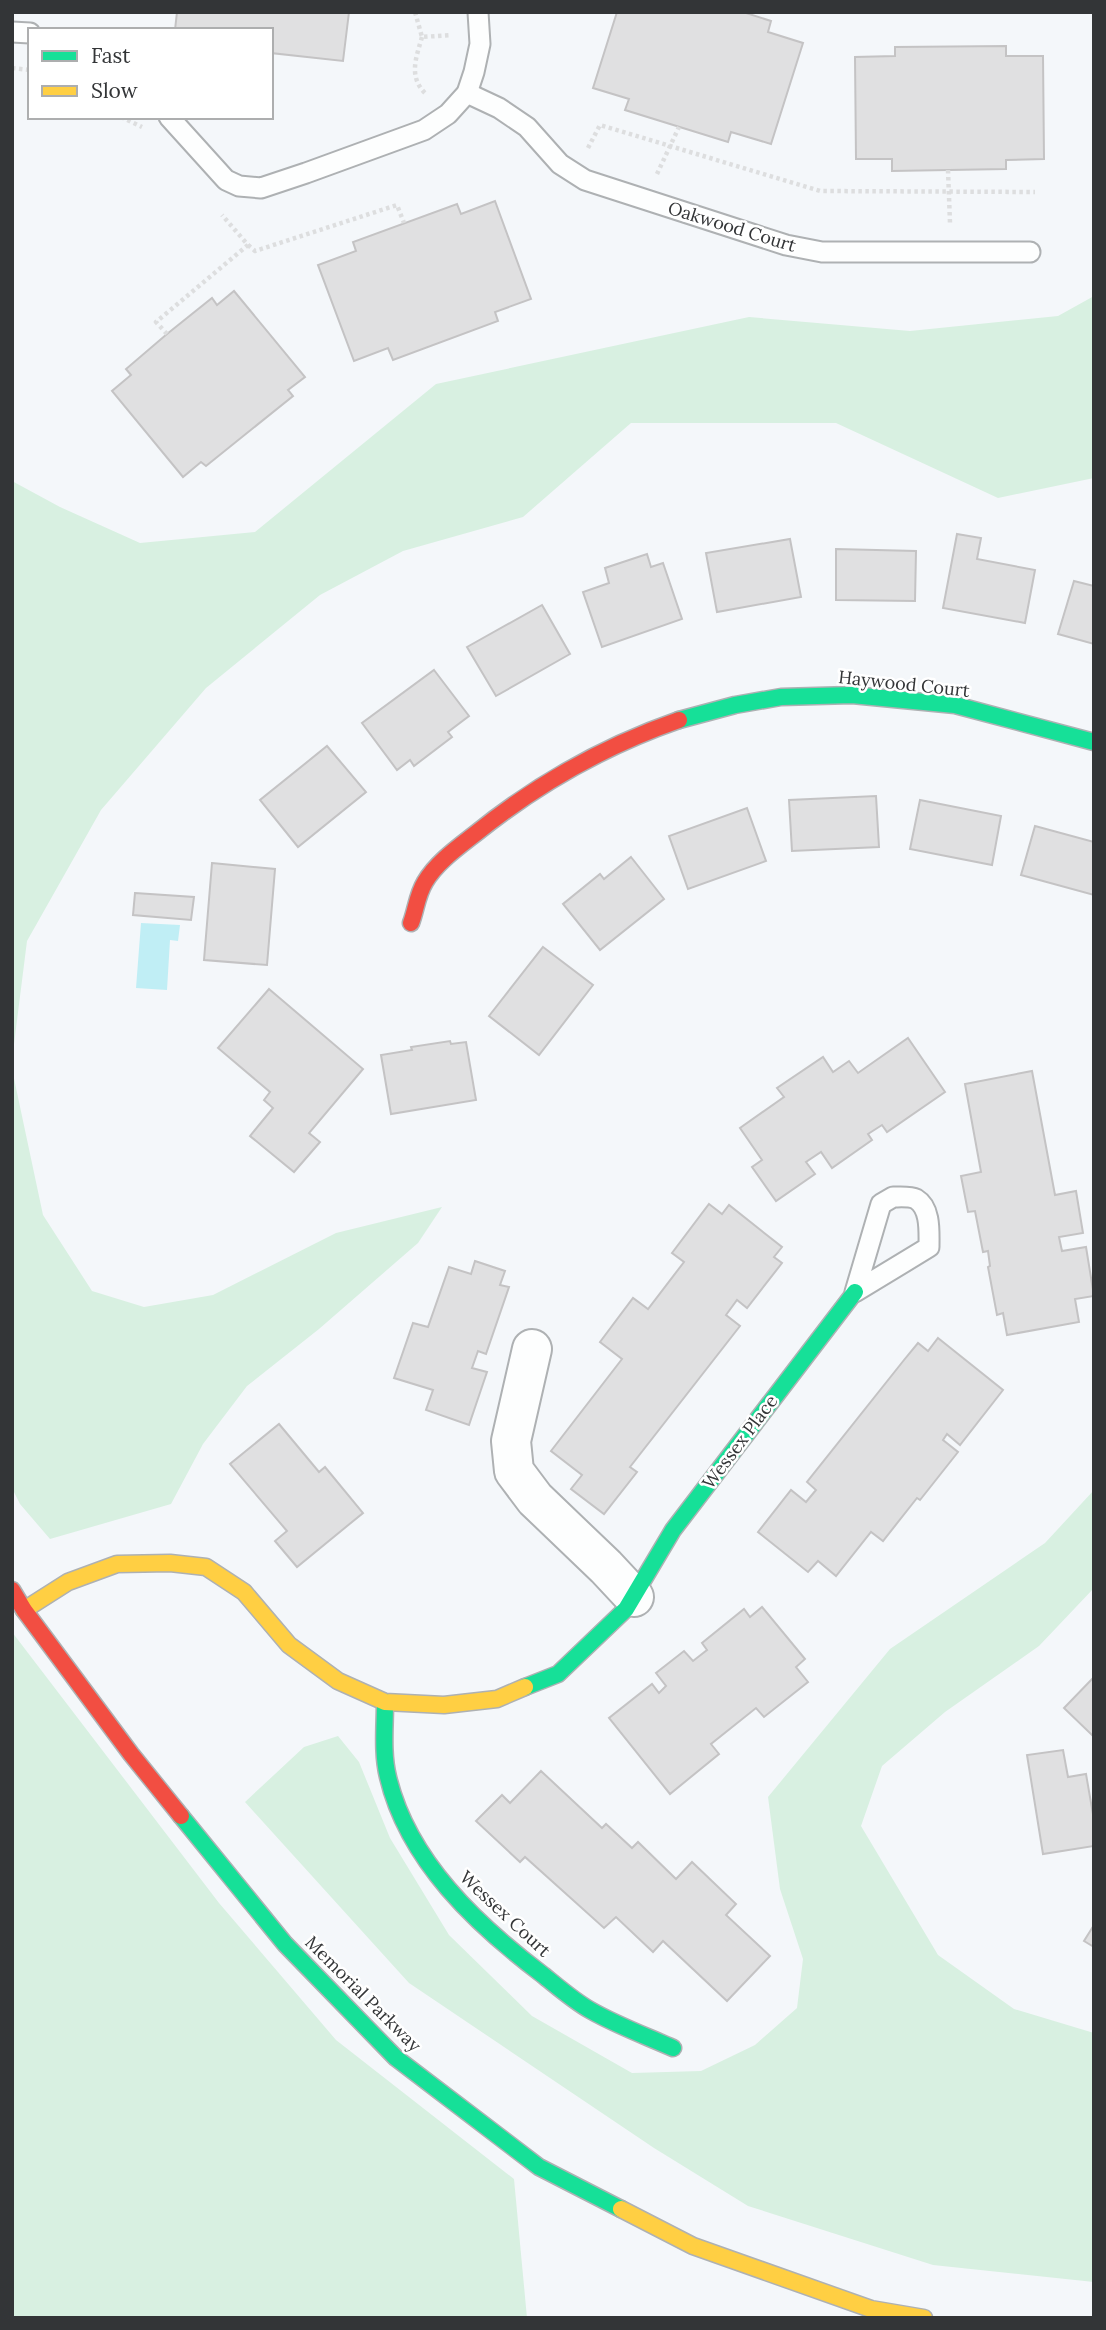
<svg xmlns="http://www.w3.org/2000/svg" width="1106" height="2330" font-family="Lora,serif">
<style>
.green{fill:#d8f0e1}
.water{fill:#c0eef5}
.building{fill:#e0e0e1;stroke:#c4c3c4;stroke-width:2}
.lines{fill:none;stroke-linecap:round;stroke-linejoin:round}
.lane-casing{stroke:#aeb1b3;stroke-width:23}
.street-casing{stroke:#aeb1b3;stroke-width:42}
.fast-casing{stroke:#aeb1b3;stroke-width:19}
.slow-casing{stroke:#aeb1b3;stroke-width:19}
.jam-casing{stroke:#aeb1b3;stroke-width:19}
.path{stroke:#dddedf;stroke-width:4.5;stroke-dasharray:3.5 3.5;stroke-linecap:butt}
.lane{stroke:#fdfefe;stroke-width:19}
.street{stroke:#fdfefe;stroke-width:38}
.fast{stroke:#16e098;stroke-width:16}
.slow{stroke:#ffcf43;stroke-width:16}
.jam{stroke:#f24e42;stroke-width:16}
.labels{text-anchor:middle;stroke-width:5;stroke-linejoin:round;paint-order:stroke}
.street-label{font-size:18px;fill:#333537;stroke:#fff}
</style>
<rect width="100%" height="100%" fill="#f4f7fa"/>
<g class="green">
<polygon points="1094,296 1094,478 998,498 836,423 631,423 523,517 403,551 320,595 206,688 101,810 27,941 12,1060 12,481 60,507 140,543 255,532 436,384 749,317 910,331 1058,316"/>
<polygon points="12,1069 43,1215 92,1291 144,1307 213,1295 336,1233 442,1207 418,1243 319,1329 247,1386 203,1444 171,1504 50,1539 20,1504 12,1488"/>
<polygon points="1094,1490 1094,1588 1039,1646 945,1712 882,1766 861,1826 938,1955 1014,2009 1094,2033 1094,2282 933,2265 748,2206 654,2148 409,1983 245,1802 304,1747 338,1736 359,1762 390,1838 449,1935 532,2016 632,2073 701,2071 755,2045 797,2008 803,1959 780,1889 768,1797 890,1649 1045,1543"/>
<polygon points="12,1632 219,1903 336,2040 514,2179 527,2318 12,2318"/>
</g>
<polygon class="water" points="141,923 180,925 178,941 170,940 167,990 136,988"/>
<g class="building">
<polygon points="177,12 349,12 343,61 271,53 271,30 175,30"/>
<polygon points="617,12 743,12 771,21 768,32 803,43 771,144 731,132 728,142 625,110 629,99 593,88"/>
<polygon points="1006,46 1006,56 1043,56 1044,159 1006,160 1006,169 892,171 892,159 856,159 855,57 895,56 895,47"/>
<polygon points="495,201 531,299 495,312 498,321 393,360 388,348 354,361 318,265 356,251 353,242 457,204 461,214"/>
<polygon points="234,291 305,377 288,390 293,396 206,466 201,462 183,477 112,391 131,375 126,369 167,334 212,298 217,305"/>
<polygon points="957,534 981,538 977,559 1035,570 1025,623 943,608"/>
<polygon points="790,539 801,597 717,612 706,553"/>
<polygon points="836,549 916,551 915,601 836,600"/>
<polygon points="647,554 651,567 663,563 682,619 602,647 583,592 609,583 605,568"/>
<polygon points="1074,581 1094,586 1094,644 1058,634"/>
<polygon points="542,605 570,654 496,696 467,647"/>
<polygon points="434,670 469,716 448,732 452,737 414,766 410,760 397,770 362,723"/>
<polygon points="327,746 366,792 298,847 260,800"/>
<polygon points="876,796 879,847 792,851 789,800"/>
<polygon points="920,800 1001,816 992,865 910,849"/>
<polygon points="747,808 766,861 688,889 669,836"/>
<polygon points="1035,826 1094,842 1094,895 1021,875"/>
<polygon points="631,857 664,899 600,950 563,904 600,874 604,879"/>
<polygon points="212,863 275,869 267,965 204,960"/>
<polygon points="135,893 194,897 191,920 133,915"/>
<polygon points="543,947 593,985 539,1055 489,1016"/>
<polygon points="269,989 363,1069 309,1133 320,1142 294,1172 250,1136 273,1108 264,1100 270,1092 218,1048"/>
<polygon points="908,1038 945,1092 887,1132 882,1125 868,1134 872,1140 832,1168 821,1152 806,1162 815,1174 776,1201 752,1167 762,1160 740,1128 784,1097 777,1088 823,1057 833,1072 849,1061 858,1073"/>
<polygon points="450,1041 451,1044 466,1042 476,1100 391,1114 381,1055 412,1050 411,1047"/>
<polygon points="1032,1071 1055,1195 1076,1191 1083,1233 1059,1237 1062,1251 1086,1247 1094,1296 1075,1299 1079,1322 1007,1335 1003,1313 997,1315 988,1267 990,1266 988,1251 983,1252 975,1211 968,1212 961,1176 981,1172 965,1084"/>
<polygon points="709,1204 722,1214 729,1205 782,1247 774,1257 782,1263 747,1308 737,1300 726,1315 740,1326 630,1467 637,1472 604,1514 571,1489 582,1475 551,1451 622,1359 600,1342 633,1298 648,1309 684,1262 672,1253"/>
<polygon points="475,1261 505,1271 500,1285 509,1287 486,1354 478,1351 472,1368 487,1372 469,1425 426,1410 433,1390 394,1378 413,1323 428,1327 449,1267 471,1274"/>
<polygon points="938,1338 1003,1390 960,1445 947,1434 943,1440 958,1452 920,1500 917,1498 883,1541 871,1532 836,1576 818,1561 808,1572 758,1532 791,1490 806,1502 816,1490 807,1482 904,1360 918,1343 928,1351"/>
<polygon points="279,1424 319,1472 325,1467 363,1513 297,1567 275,1541 287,1531 230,1464"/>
<polygon points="762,1607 805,1659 796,1667 808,1682 764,1717 756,1708 711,1744 719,1754 670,1794 609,1718 652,1684 659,1693 666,1686 656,1673 684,1651 693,1661 707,1650 702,1643 744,1609 750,1617"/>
<polygon points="1094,1677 1094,1737 1064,1708"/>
<polygon points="1063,1750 1068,1777 1086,1774 1094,1820 1094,1846 1043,1854 1027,1755"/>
<polygon points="541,1771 602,1828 606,1824 632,1848 638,1842 676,1879 692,1862 736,1904 726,1915 770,1956 727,2001 663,1941 653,1952 616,1917 604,1928 525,1857 520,1862 476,1821 502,1795 510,1803"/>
<polygon points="1094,1925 1094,1947 1084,1941"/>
</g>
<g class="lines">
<defs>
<g id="lane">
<polyline points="12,32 30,33"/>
<polyline points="467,93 499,108 527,127 560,164 585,180 786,245 822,252 1030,252"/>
<polyline points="169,117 226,180 239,186 261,188 306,173 424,130 448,114 467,93 474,72 480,44 478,12"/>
<path d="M893,1197C900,1197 910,1196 916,1199C931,1208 929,1232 929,1247L855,1292L881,1204Z"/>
</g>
<polyline id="street" points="532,1349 511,1441 514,1471 535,1499 606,1567 634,1597"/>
<g id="fast">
<polyline points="679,720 735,705 781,697 852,695 955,705 1094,742"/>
<polyline points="525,1687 558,1674 626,1609 673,1530 855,1292"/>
<path d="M385,1702C385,1726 382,1753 388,1777C408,1861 477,1925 543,1975C558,1987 574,2001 590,2010C616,2025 646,2036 673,2048"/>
<polyline points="181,1816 285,1944 396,2058 539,2167 621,2209"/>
</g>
<g id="slow">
<polyline points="24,1610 68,1582 117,1564 170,1563 206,1567 244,1592 289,1645 338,1681 385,1702 444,1705 497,1699 525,1687"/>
<polyline points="621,2209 693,2246 871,2309 924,2318"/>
</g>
<g id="jam">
<path d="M411,923C416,910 417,895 425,882C436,863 457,848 475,834C537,784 604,746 679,720"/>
<polyline points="12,1590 24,1610 131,1754 181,1816"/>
</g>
</defs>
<use href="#lane" class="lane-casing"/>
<use href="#street" class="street-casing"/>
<use href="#fast" class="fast-casing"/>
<use href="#slow" class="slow-casing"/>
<use href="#jam" class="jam-casing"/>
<g class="path">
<polyline points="415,12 422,37 451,35"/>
<path d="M422,37C416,58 408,77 426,94"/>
<polyline points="12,68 30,70"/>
<polyline points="121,117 142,127"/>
<polyline points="588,148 600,125 820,191 1035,192"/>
<polyline points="948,170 950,223"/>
<polyline points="657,174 679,127"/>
<polyline points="248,245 255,251 397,205 404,223"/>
<polyline points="167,334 156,322 248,245 222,215"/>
</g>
<use href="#lane" class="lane"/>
<use href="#street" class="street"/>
<use href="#fast" class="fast"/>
<use href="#slow" class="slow"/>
<use href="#jam" class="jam"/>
</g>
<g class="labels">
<g class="street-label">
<text transform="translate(732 227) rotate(17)" y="6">Oakwood Court</text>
<text transform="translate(904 684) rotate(6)" y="6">Haywood Court</text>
<text transform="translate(740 1442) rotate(-53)" y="6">Wessex Place</text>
<text transform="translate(505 1914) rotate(43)" y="6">Wessex Court</text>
<text transform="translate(363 1994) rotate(45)" y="6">Memorial Parkway</text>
</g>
</g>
<rect width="1106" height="2330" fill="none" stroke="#333537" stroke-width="28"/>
<rect x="28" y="28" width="245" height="91" fill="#ffffff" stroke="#adaeaf" stroke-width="2"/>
<rect x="42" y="51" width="35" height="10" fill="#16e098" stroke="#adaeaf" stroke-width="2"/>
<text x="91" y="63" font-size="21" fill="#333537">Fast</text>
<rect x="42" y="86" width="35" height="10" fill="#ffcf43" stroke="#adaeaf" stroke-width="2"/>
<text x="91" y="98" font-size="21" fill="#333537">Slow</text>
</svg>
